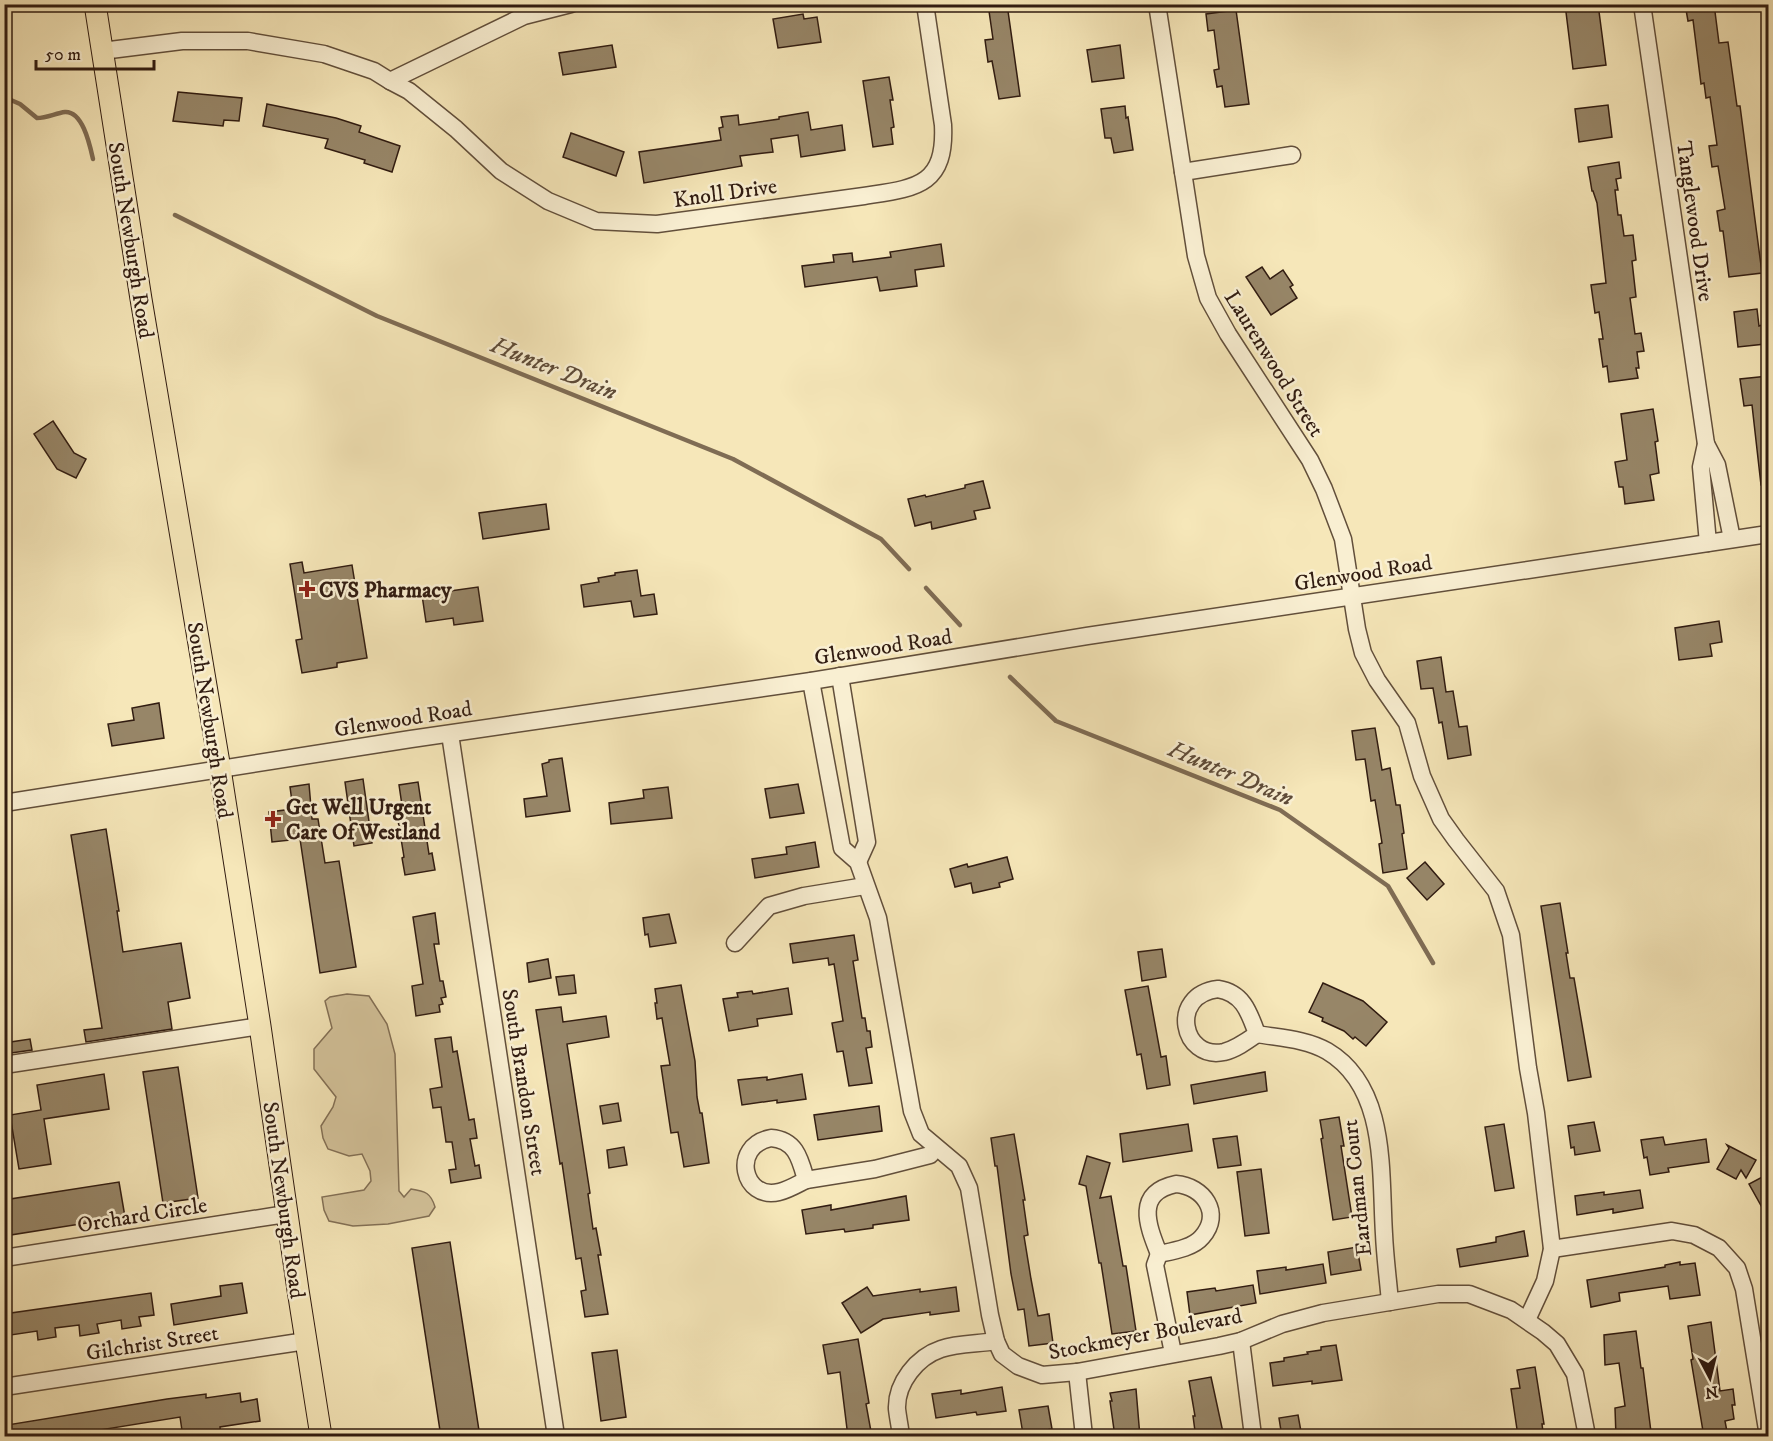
<svg xmlns="http://www.w3.org/2000/svg" width="1773" height="1441" font-family="'IM FELL DW Pica',serif">
<style>
.green{fill:#d5c49c;stroke:#837056;stroke-width:1.5}
.lines{fill:none;stroke-linecap:round;stroke-linejoin:round}
.stream{stroke:#7f6c54;stroke-width:4.5}
.building{fill:#978668;stroke:#311c11;stroke-width:1.5}
.minor-casing{stroke:#624f3b;stroke-width:19}
.major-casing{stroke:#311c11;stroke-width:23}
.minor{stroke:#f9efd2;stroke-width:16}
.major{stroke:#f6e7b9;stroke-width:21}
.poi-dot{fill:#8f2418;stroke:#f9efd2;stroke-width:2}
.labels{text-anchor:middle;stroke-width:5;stroke-linejoin:round;paint-order:stroke}
.street-label{font-size:22px;fill:#311c11;stroke:#f9efd2}
.poi-label{font-size:22px;font-weight:bold;fill:#311c11;stroke:#f9efd2;text-anchor:start}
.water-label{font-size:24px;font-style:italic;fill:#5e4b38;stroke:#f9efd2}
</style>
<rect width="100%" height="100%" fill="#f6e7b9"/>
<filter id="stains"><feTurbulence type="fractalNoise" baseFrequency=".00333" numOctaves="4"/><feColorMatrix values="0 0 0 0 .2 0 0 0 0 .09 0 0 0 0 .02 0 0 0 .5 -.17"/></filter>
<radialGradient id="worn" r=".72"><stop offset=".6" stop-color="#630" stop-opacity="0"/><stop offset="1" stop-color="#630" stop-opacity=".3"/></radialGradient>
<path class="green" d="M347,994L369,996L387,1024L395,1054L399,1191L404,1197L411,1189C425,1191 431,1193 435,1207L429,1216L388,1224L353,1226L329,1221L324,1210L322,1197L364,1190L371,1181L370,1171L362,1154L349,1156L328,1149L323,1138L321,1126L333,1107L336,1097L314,1069V1049L332,1028L325,1001L330,997Z"/>
<g class="lines">
<g class="stream">
<path d="M4,97L20,104L37,118C47,118 56,113 65,112C83,111 90,146 93,159"/>
<polyline points="175,215 377,316 733,459 881,539 909,569"/>
<polyline points="926,588 960,625"/>
<polyline points="1010,677 1056,721 1280,810 1388,886 1433,963"/>
</g>
</g>
<g class="building">
<polygon points="988,4 1007,4 1020,96 999,99 992,61 988,62 985,40 993,39"/>
<polygon points="1565,4 1598,4 1606,65 1573,69"/>
<polygon points="1685,4 1714,4 1719,43 1728,42 1737,106 1740,106 1762,273 1729,277 1723,231 1720,231 1717,211 1725,209 1718,166 1712,167 1709,146 1717,145 1710,97 1706,98 1704,83 1701,84 1693,20 1688,21"/>
<polygon points="1236,10 1249,104 1225,107 1222,86 1217,87 1214,70 1219,69 1214,30 1208,31 1206,14"/>
<polygon points="803,14 804,19 817,17 821,42 778,48 773,19"/>
<polygon points="612,45 616,67 563,75 559,53"/>
<polygon points="1120,45 1124,78 1092,82 1087,50"/>
<polygon points="889,77 893,100 890,100 894,127 891,128 893,144 873,147 863,81"/>
<polygon points="178,92 242,98 239,121 224,120 223,126 173,121"/>
<polygon points="267,104 336,118 361,126 359,132 400,146 392,172 364,163 365,160 325,148 328,139 263,126"/>
<polygon points="1608,105 1612,137 1579,142 1575,109"/>
<polygon points="1125,106 1126,118 1128,117 1133,150 1114,153 1111,138 1105,138 1101,109"/>
<polygon points="808,112 811,130 842,125 845,150 801,157 798,135 771,139 773,152 740,156 742,166 644,183 639,152 721,140 719,128 723,127 721,117 738,115 739,125 779,119 779,117"/>
<polygon points="571,133 624,152 616,176 563,157"/>
<polygon points="1619,162 1621,178 1616,179 1618,190 1615,190 1618,215 1621,215 1624,236 1633,235 1636,260 1632,261 1636,297 1630,298 1635,334 1641,333 1644,351 1637,352 1639,368 1636,368 1638,378 1609,382 1607,366 1603,367 1599,339 1603,339 1599,312 1595,313 1591,285 1606,283 1597,203 1593,191 1592,191 1588,167"/>
<polygon points="941,244 944,266 915,270 917,286 880,291 877,277 805,287 802,266 834,262 833,255 852,253 853,262 891,257 890,252"/>
<polygon points="1262,267 1270,279 1283,270 1293,285 1290,287 1297,298 1271,315 1246,277"/>
<polygon points="1757,309 1759,326 1762,325 1765,344 1738,347 1734,312"/>
<polygon points="1768,376 1768,484 1761,485 1752,405 1744,406 1740,379"/>
<polygon points="1653,409 1658,441 1655,442 1659,473 1650,475 1654,500 1625,504 1623,487 1619,487 1615,462 1627,460 1621,414"/>
<polygon points="53,421 74,453 86,459 76,478 57,469 34,434"/>
<polygon points="983,481 990,508 974,511 976,519 932,529 931,522 915,526 908,499 925,495 926,497 965,488 965,485"/>
<polygon points="546,504 549,529 483,539 479,513"/>
<polygon points="302,562 304,573 352,565 367,658 337,663 337,667 302,673 296,640 302,639 290,564"/>
<polygon points="637,570 641,596 654,594 657,614 634,617 631,601 584,607 581,585 599,582 598,578 615,575 615,573"/>
<polygon points="478,587 483,621 454,625 453,618 426,622 422,595"/>
<polygon points="1719,621 1722,642 1710,644 1712,656 1679,660 1675,628"/>
<polygon points="1441,657 1446,692 1453,691 1459,727 1467,726 1471,755 1448,759 1442,722 1439,723 1433,688 1421,689 1417,661"/>
<polygon points="159,703 164,738 112,746 108,724 134,720 132,708"/>
<polygon points="1375,728 1382,770 1390,768 1396,805 1400,805 1404,833 1402,834 1407,869 1383,873 1379,844 1382,843 1375,800 1371,801 1365,759 1356,760 1352,731"/>
<polygon points="562,758 570,811 526,817 524,799 547,796 542,764 549,762 549,760"/>
<polygon points="363,779 372,843 354,846 345,782"/>
<polygon points="418,782 429,854 432,853 435,870 405,875 402,858 404,857 398,820 404,819 399,785"/>
<polygon points="309,784 312,819 318,819 325,863 339,861 356,967 320,973 300,839 272,842 269,812 293,809 290,787"/>
<polygon points="798,784 804,813 770,818 765,789"/>
<polygon points="668,787 672,818 611,824 609,803 644,798 643,790"/>
<polygon points="106,829 119,911 117,911 123,952 181,943 190,998 168,1002 172,1029 86,1042 84,1030 102,1028 71,835"/>
<polygon points="815,842 819,867 755,878 752,859 787,854 786,847"/>
<polygon points="1007,857 1013,879 999,883 1000,887 973,893 971,883 955,887 950,869 967,864 968,867"/>
<polygon points="1425,862 1444,884 1427,900 1407,878"/>
<polygon points="1560,903 1568,953 1566,953 1570,978 1574,978 1591,1077 1568,1081 1541,906"/>
<polygon points="435,913 439,944 434,944 440,981 443,981 446,997 441,998 443,1004 439,1005 440,1012 416,1016 412,986 423,984 413,917"/>
<polygon points="669,914 676,943 650,947 648,934 645,935 643,918"/>
<polygon points="854,935 858,960 853,961 862,1018 865,1018 867,1031 870,1031 872,1047 866,1048 872,1083 849,1086 843,1051 837,1052 832,1023 843,1021 834,964 829,965 828,958 793,963 790,944"/>
<polygon points="1162,949 1166,977 1142,981 1138,952"/>
<polygon points="548,959 551,978 529,982 527,963"/>
<polygon points="574,975 576,993 559,995 556,977"/>
<polygon points="1323,983 1363,1001 1387,1022 1366,1046 1355,1037 1353,1039 1344,1031 1322,1021 1323,1018 1309,1012"/>
<polygon points="681,985 695,1061 697,1097 700,1113 702,1113 709,1163 684,1167 678,1132 671,1133 661,1066 670,1065 662,1018 657,1019 655,1003 657,1003 655,989"/>
<polygon points="1148,986 1161,1057 1166,1056 1170,1085 1147,1089 1141,1054 1137,1055 1125,990"/>
<polygon points="788,988 792,1014 757,1019 758,1026 729,1031 723,999 738,997 737,993 752,991 753,994"/>
<polygon points="561,1007 563,1022 606,1016 609,1037 567,1044 590,1193 588,1194 593,1229 596,1228 601,1255 598,1255 608,1314 585,1317 581,1291 586,1290 581,1258 576,1259 562,1163 560,1164 536,1010"/>
<polygon points="451,1037 453,1052 457,1051 469,1120 474,1119 477,1138 470,1139 475,1166 479,1165 481,1178 451,1183 449,1170 456,1169 452,1142 446,1142 441,1107 433,1108 430,1089 442,1087 435,1039"/>
<polygon points="30,1039 32,1050 4,1054 4,1043"/>
<polygon points="178,1067 198,1198 163,1203 143,1072"/>
<polygon points="1265,1072 1267,1091 1194,1104 1191,1085"/>
<polygon points="104,1074 109,1109 44,1119 51,1164 19,1169 10,1115 41,1110 37,1085"/>
<polygon points="802,1074 806,1099 777,1103 777,1100 742,1105 738,1080 767,1077 767,1080"/>
<polygon points="618,1103 621,1121 603,1124 600,1106"/>
<polygon points="879,1106 882,1131 818,1140 814,1115"/>
<polygon points="1339,1117 1344,1146 1341,1146 1352,1217 1333,1220 1321,1139 1323,1138 1320,1120"/>
<polygon points="1594,1122 1600,1151 1575,1155 1574,1147 1571,1148 1568,1126"/>
<polygon points="1188,1124 1192,1151 1123,1162 1120,1134"/>
<polygon points="1504,1124 1514,1188 1495,1191 1485,1127"/>
<polygon points="1014,1134 1025,1200 1023,1200 1028,1235 1024,1236 1031,1279 1038,1316 1049,1314 1053,1343 1029,1346 1024,1309 1018,1310 1011,1274 997,1166 995,1166 991,1138"/>
<polygon points="1237,1136 1241,1165 1218,1168 1213,1139"/>
<polygon points="1663,1137 1665,1145 1706,1139 1709,1162 1668,1168 1669,1172 1650,1175 1647,1157 1644,1158 1641,1140"/>
<polygon points="1727,1145 1756,1160 1746,1178 1741,1170 1736,1179 1717,1169 1729,1148"/>
<polygon points="624,1147 627,1165 609,1168 607,1150"/>
<polygon points="1087,1156 1110,1163 1100,1198 1111,1196 1123,1266 1126,1266 1136,1331 1112,1334 1101,1263 1099,1263 1086,1186 1079,1184"/>
<polygon points="1261,1169 1269,1233 1245,1236 1237,1172"/>
<polygon points="1768,1174 1768,1218 1749,1184"/>
<polygon points="119,1182 125,1217 4,1236 4,1200"/>
<polygon points="1640,1190 1643,1208 1613,1213 1613,1209 1577,1215 1575,1196 1604,1192 1604,1195"/>
<polygon points="906,1196 909,1220 873,1225 873,1228 845,1232 844,1229 806,1234 802,1210 831,1205 831,1210"/>
<polygon points="1524,1231 1528,1256 1460,1267 1457,1249 1496,1242 1496,1237"/>
<polygon points="450,1242 480,1437 441,1437 412,1248"/>
<polygon points="1357,1247 1361,1270 1331,1275 1328,1252"/>
<polygon points="1680,1262 1680,1265 1695,1263 1700,1295 1670,1299 1668,1286 1619,1293 1620,1301 1591,1307 1587,1280 1665,1267 1665,1265"/>
<polygon points="1323,1264 1326,1283 1260,1294 1257,1271 1286,1267 1286,1270"/>
<polygon points="242,1283 247,1313 174,1325 171,1304 221,1296 220,1286"/>
<polygon points="1253,1285 1256,1303 1190,1315 1187,1292 1215,1288 1216,1291"/>
<polygon points="867,1287 873,1296 920,1289 920,1292 956,1287 959,1311 930,1315 930,1312 883,1319 861,1333 842,1303"/>
<polygon points="151,1293 154,1315 139,1317 141,1326 122,1329 121,1320 97,1324 99,1333 80,1336 79,1325 55,1328 56,1337 38,1340 37,1331 4,1336 4,1314"/>
<polygon points="1711,1322 1720,1391 1733,1389 1735,1405 1732,1405 1734,1419 1725,1421 1728,1437 1704,1437 1691,1360 1693,1359 1688,1326"/>
<polygon points="1636,1331 1641,1368 1643,1368 1651,1432 1616,1437 1615,1408 1625,1406 1619,1363 1605,1365 1604,1335"/>
<polygon points="858,1339 869,1403 866,1404 872,1437 848,1437 840,1372 828,1374 823,1345"/>
<polygon points="1336,1345 1342,1380 1312,1384 1312,1381 1273,1386 1270,1363 1284,1361 1284,1358 1308,1354 1307,1352 1321,1350 1321,1347"/>
<polygon points="617,1350 626,1417 601,1421 592,1353"/>
<polygon points="1535,1367 1544,1424 1542,1424 1543,1432 1518,1436 1511,1389 1520,1388 1517,1370"/>
<polygon points="1211,1377 1224,1437 1198,1437 1197,1431 1195,1431 1193,1416 1195,1416 1189,1381"/>
<polygon points="1002,1387 1006,1411 977,1415 976,1412 936,1418 932,1394 961,1390 961,1394"/>
<polygon points="1136,1389 1140,1437 1115,1437 1110,1401 1112,1401 1110,1393"/>
<polygon points="240,1393 241,1402 257,1399 260,1421 220,1427 221,1437 183,1437 180,1417 81,1433 82,1437 9,1437 7,1425 167,1399 206,1394 206,1398"/>
<polygon points="1048,1406 1052,1429 1023,1434 1019,1410"/>
<polygon points="1298,1415 1302,1437 1282,1437 1279,1418"/>
</g>
<g class="lines">
<defs>
<g id="minor">
<polyline points="1157,4 1196,256 1208,298 1228,334 1310,460 1324,489 1343,539 1357,629 1363,653 1377,680 1407,723 1422,776 1441,819 1456,840 1496,891 1511,935 1528,1068 1536,1113 1552,1249 1545,1281 1527,1320"/>
<polyline points="1642,4 1706,444 1701,467 1708,543"/>
<polyline points="102,51 182,41 248,41 324,54 374,71 390,81 524,16 571,4"/>
<path d="M390,81L409,91L456,129L501,171L548,201L596,221L657,224L864,196C915,188 946,187 943,125L925,4"/>
<polyline points="1183,172 1292,155"/>
<polyline points="1706,444 1717,465 1732,539"/>
<polyline points="840,676 867,842 858,862"/>
<polyline points="811,681 842,848 858,862 878,918 912,1111 921,1134 959,1166 969,1188 990,1315 996,1341 1002,1354 1018,1366 1042,1375 1077,1372 1219,1346 1241,1341 1282,1324 1323,1313 1438,1294 1469,1294 1511,1310 1543,1332 1557,1344 1575,1374 1587,1436"/>
<polyline points="450,734 556,1436"/>
<polyline points="4,803 411,739 811,681 1087,636 1768,534"/>
<polyline points="735,943 769,906 804,896 865,886"/>
<path d="M1218,989C1243,993 1249,1012 1257,1034C1247,1041 1236,1049 1224,1052C1182,1061 1168,995 1218,989Z"/>
<path d="M1257,1034C1280,1038 1306,1039 1327,1051C1388,1087 1380,1172 1384,1234C1385,1257 1388,1279 1390,1302"/>
<polyline points="4,1065 260,1026"/>
<path d="M771,1138C796,1140 800,1159 806,1180C798,1184 788,1190 779,1192C743,1201 730,1146 771,1138Z"/>
<polyline points="806,1180 875,1169 930,1155 936,1148"/>
<path d="M1176,1184C1203,1186 1223,1213 1202,1237C1193,1248 1173,1251 1159,1254C1148,1226 1134,1193 1176,1184Z"/>
<polyline points="1552,1249 1672,1231 1694,1235 1719,1248 1737,1268 1744,1289 1768,1436"/>
<polyline points="1159,1254 1155,1265 1173,1353"/>
<polyline points="4,1258 286,1214"/>
<polyline points="1241,1341 1253,1436"/>
<polyline points="1077,1372 1084,1436"/>
<polyline points="4,1387 306,1341"/>
<path d="M901,1436C900,1427 898,1418 897,1409C896,1383 917,1357 941,1349C958,1343 979,1344 996,1341"/>
</g>
<polyline id="major" points="95,4 141,299 220,769 260,1026 298,1290 321,1436"/>
</defs>
<use href="#minor" class="minor-casing"/>
<use href="#major" class="major-casing"/>
<use href="#minor" class="minor"/>
<use href="#major" class="major"/>
</g>
<g class="poi-dot">
<path d="M304 580h6v6h6v6h-6v6h-6v-6h-6v-6h6z"/>
<path d="M270 810h6v6h6v6h-6v6h-6v-6h-6v-6h6z"/>
</g>
<g class="labels">
<g class="street-label">
<text transform="translate(725 192) rotate(-8)" y="8">Knoll Drive</text>
<text transform="translate(1696 221) rotate(82)" y="8">Tanglewood Drive</text>
<text transform="translate(132 240) rotate(81)" y="8">South Newburgh Road</text>
<text transform="translate(1275 363) rotate(58)" y="8">Laurenwood Street</text>
<text transform="translate(1363 572) rotate(-9)" y="8">Glenwood Road</text>
<text transform="translate(883 646) rotate(-9)" y="8">Glenwood Road</text>
<text transform="translate(403 718) rotate(-9)" y="8">Glenwood Road</text>
<text transform="translate(211 720) rotate(81)" y="8">South Newburgh Road</text>
<text transform="translate(525 1082) rotate(81)" y="8">South Brandon Street</text>
<text transform="translate(1356 1188) rotate(-96)" y="8">Eardman Court</text>
<text transform="translate(285 1200) rotate(82)" y="8">South Newburgh Road</text>
<text transform="translate(142 1214) rotate(-9)" y="8">Orchard Circle</text>
<text transform="translate(1145 1333) rotate(-11)" y="8">Stockmeyer Boulevard</text>
<text transform="translate(152 1342) rotate(-9)" y="8">Gilchrist Street</text>
</g>
<g class="poi-label">
<text x="319" y="597">CVS Pharmacy</text>
<text x="286" y="814">Get Well Urgent<tspan x="286" dy="25">Care Of Westland</tspan></text>
</g>
<g class="water-label">
<text transform="translate(554 368) rotate(22)" y="8">Hunter Drain</text>
<text transform="translate(1231 773) rotate(23)" y="8">Hunter Drain</text>
</g>
</g>
<rect width="1773" height="1441" fill="none" stroke="#f6e7b9" stroke-width="24"/>
<rect x="6" y="6" width="1761" height="1429" fill="none" stroke="#311c11" stroke-width="3"/>
<rect x="12" y="12" width="1749" height="1417" fill="none" stroke="#311c11" stroke-width="1.5"/>
<g transform="translate(1710 1378) rotate(173)" stroke="#f9efd2" stroke-width="4.5" paint-order="stroke">
<path d="M0-4.5L10 22L0 15L-10 22Z" fill="#311c11"/>
<text y="-9" font-size="16" font-weight="bold" text-anchor="middle" fill="#311c11">N</text>
</g>
<path d="M36 60v9h118v-9" fill="none" stroke="#311c11" stroke-width="3"/>
<text x="45" y="60" font-size="18" fill="#311c11" stroke="#f9efd2" stroke-width="4.5" paint-order="stroke">50 m</text>
<rect width="100%" height="100%" filter="url(#stains)"/>
<rect width="100%" height="100%" fill="url(#worn)"/>
</svg>
